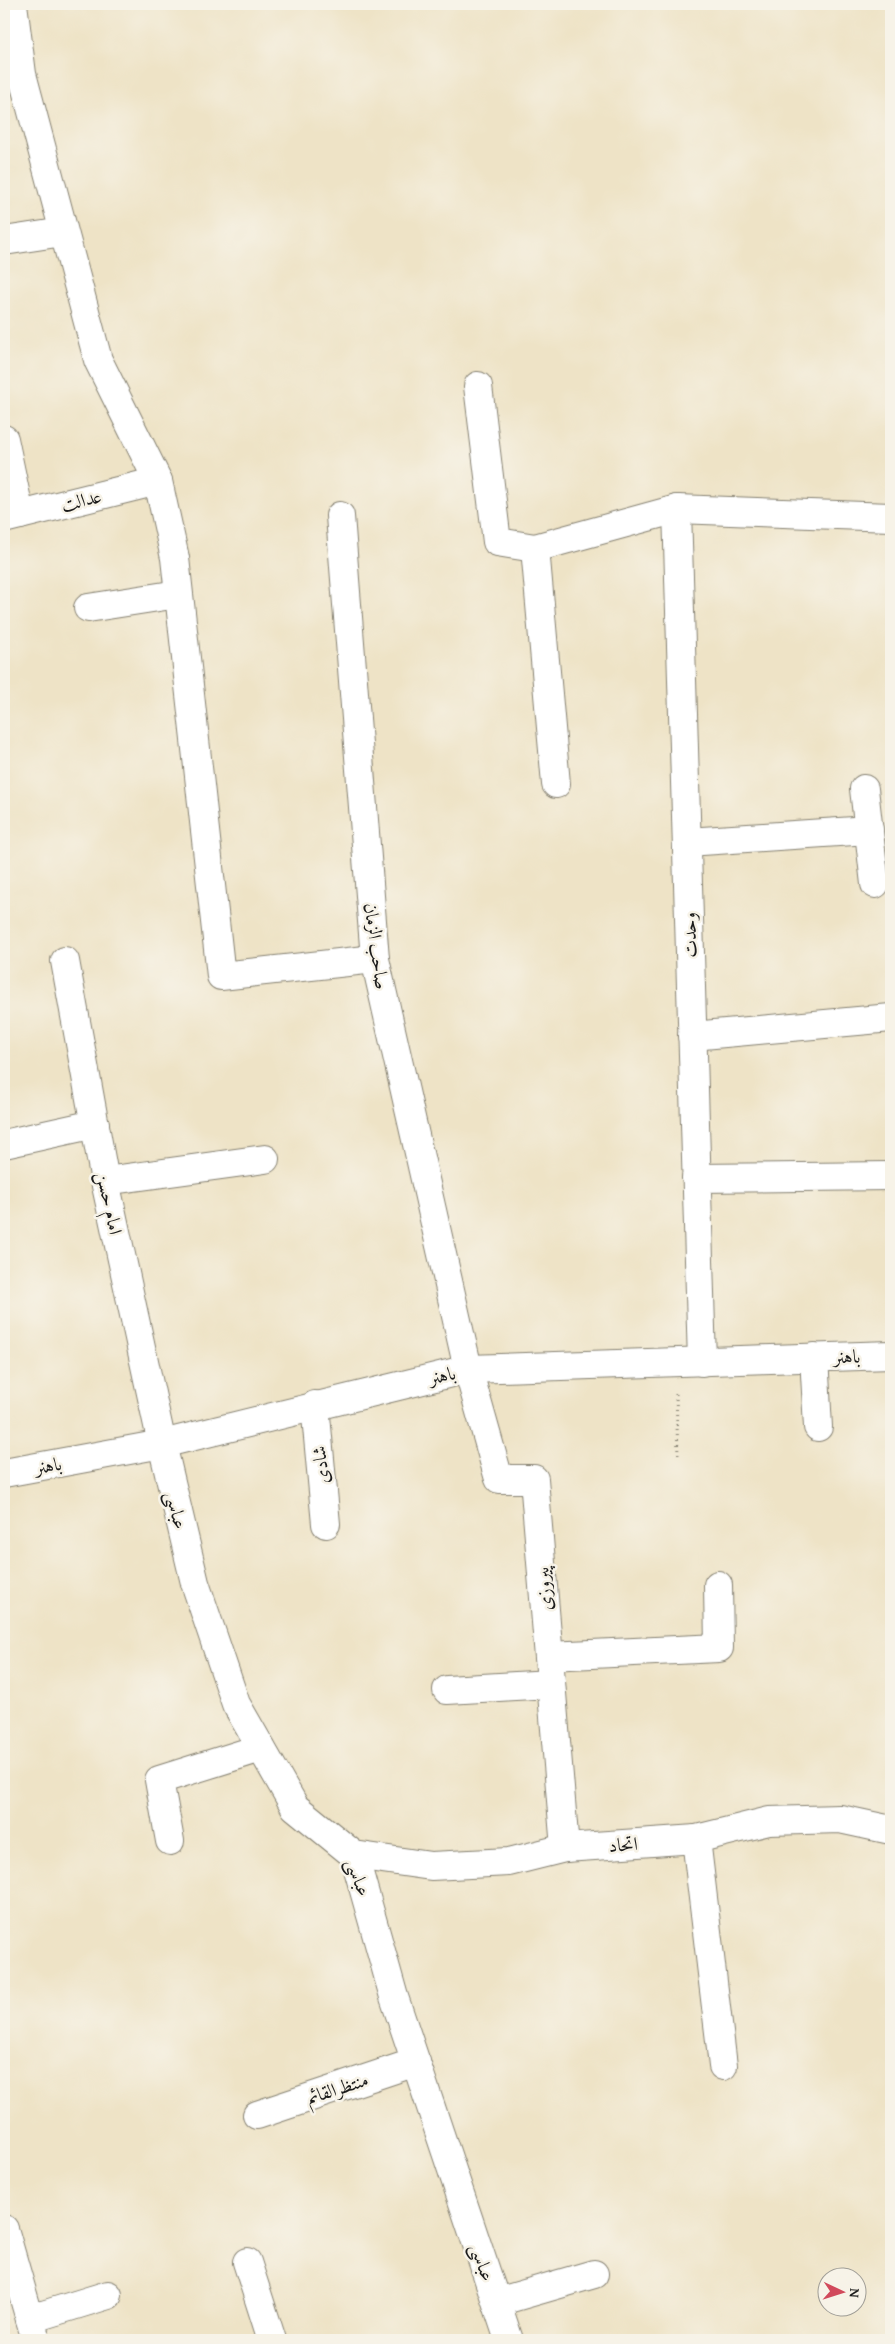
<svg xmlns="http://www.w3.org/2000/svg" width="895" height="2344" font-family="'Gentium Book Plus',Amiri,serif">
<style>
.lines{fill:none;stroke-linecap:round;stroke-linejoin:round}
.minor-casing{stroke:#858071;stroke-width:30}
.path{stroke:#858071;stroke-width:3;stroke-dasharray:1 4;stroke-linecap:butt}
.minor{stroke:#fff;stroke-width:28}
.labels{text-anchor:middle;stroke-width:5;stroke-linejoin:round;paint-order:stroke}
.street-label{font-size:19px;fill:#1c1c1c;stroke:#f7f3e8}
</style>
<rect width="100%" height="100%" fill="#f7f3e8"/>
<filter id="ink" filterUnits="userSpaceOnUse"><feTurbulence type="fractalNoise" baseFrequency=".02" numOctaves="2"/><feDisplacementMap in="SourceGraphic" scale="10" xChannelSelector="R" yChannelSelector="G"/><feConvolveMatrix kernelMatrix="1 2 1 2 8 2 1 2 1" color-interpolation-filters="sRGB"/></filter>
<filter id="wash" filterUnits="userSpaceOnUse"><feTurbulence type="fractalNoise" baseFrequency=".0096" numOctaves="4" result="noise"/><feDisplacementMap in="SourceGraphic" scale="20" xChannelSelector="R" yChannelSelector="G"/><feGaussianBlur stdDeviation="1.12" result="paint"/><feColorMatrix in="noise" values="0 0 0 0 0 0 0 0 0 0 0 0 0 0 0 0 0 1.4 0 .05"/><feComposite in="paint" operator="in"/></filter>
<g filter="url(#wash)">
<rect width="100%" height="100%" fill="#eee3c6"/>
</g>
<g filter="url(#ink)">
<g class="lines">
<defs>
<g id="minor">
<polyline points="13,4 22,74 98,360 158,481 175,558 221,976 375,959"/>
<polyline points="4,241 63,232"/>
<polyline points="478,386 497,542 535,548"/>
<polyline points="4,439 20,515"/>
<polyline points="677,509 702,1362"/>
<polyline points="340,516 375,959 468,1369 499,1479 534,1479 565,1848"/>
<polyline points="4,519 158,481"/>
<polyline points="88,608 178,594"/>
<polyline points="556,784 535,548 677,509 891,517"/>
<polyline points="864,789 875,884"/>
<polyline points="687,842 869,830"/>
<polyline points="65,961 105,1181 162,1444 195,1583 236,1704 295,1807 354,1855 394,1997 509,2340"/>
<polyline points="692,1036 891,1018"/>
<polyline points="4,1144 95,1124"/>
<polyline points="696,1178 891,1176"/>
<polyline points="105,1181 265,1159"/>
<polyline points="814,1357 818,1427"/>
<polyline points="315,1405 326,1524"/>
<polyline points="4,1473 162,1444 468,1369 891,1355"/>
<polyline points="549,1656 719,1648 718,1585"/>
<polyline points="447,1690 551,1684"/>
<polyline points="696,1839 723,2066"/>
<polyline points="170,1841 159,1780 261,1748"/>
<polyline points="354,1855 431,1866 509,1862 565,1848 696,1839 769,1821 840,1819 891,1830"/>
<polyline points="257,2115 416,2062"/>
<polyline points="4,2229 36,2340"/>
<polyline points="247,2262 272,2340"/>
<polyline points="497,2302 594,2274"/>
<polyline points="30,2319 108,2295"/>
</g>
</defs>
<use href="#minor" class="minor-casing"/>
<polyline class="path" points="676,1394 678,1456"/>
<use href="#minor" class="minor"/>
</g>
</g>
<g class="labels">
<g class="street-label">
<text transform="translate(81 500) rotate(-14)" y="7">عدالت</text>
<text transform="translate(689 935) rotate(-92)" y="7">وحدت</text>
<text transform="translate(377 946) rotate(82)" y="7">صاحب الزمان</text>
<text transform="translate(110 1203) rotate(78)" y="7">امام حسن</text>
<text transform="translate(847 1356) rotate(-2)" y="7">باهنر</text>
<text transform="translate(442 1375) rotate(-13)" y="7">باهنر</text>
<text transform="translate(48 1465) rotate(-10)" y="7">باهنر</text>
<text transform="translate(320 1465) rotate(-96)" y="7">شادی</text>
<text transform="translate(177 1510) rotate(76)" y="7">عباسی</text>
<text transform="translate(543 1589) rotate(-95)" y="7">پیروزی</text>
<text transform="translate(623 1844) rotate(-4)" y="7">اتحاد</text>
<text transform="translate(359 1877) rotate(70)" y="7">عباسی</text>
<text transform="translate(337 2088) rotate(-18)" y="7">منتظرالقائم</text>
<text transform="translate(483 2262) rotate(71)" y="7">عباسی</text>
</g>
</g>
<rect width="895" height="2344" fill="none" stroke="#f7f3e8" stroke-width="20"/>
<g transform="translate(842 2292) rotate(94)"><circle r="24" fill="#f7f3e8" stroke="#9f9d96"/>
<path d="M0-4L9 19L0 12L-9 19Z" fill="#d1495b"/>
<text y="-8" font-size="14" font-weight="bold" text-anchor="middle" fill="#1c1c1c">N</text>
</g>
</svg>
